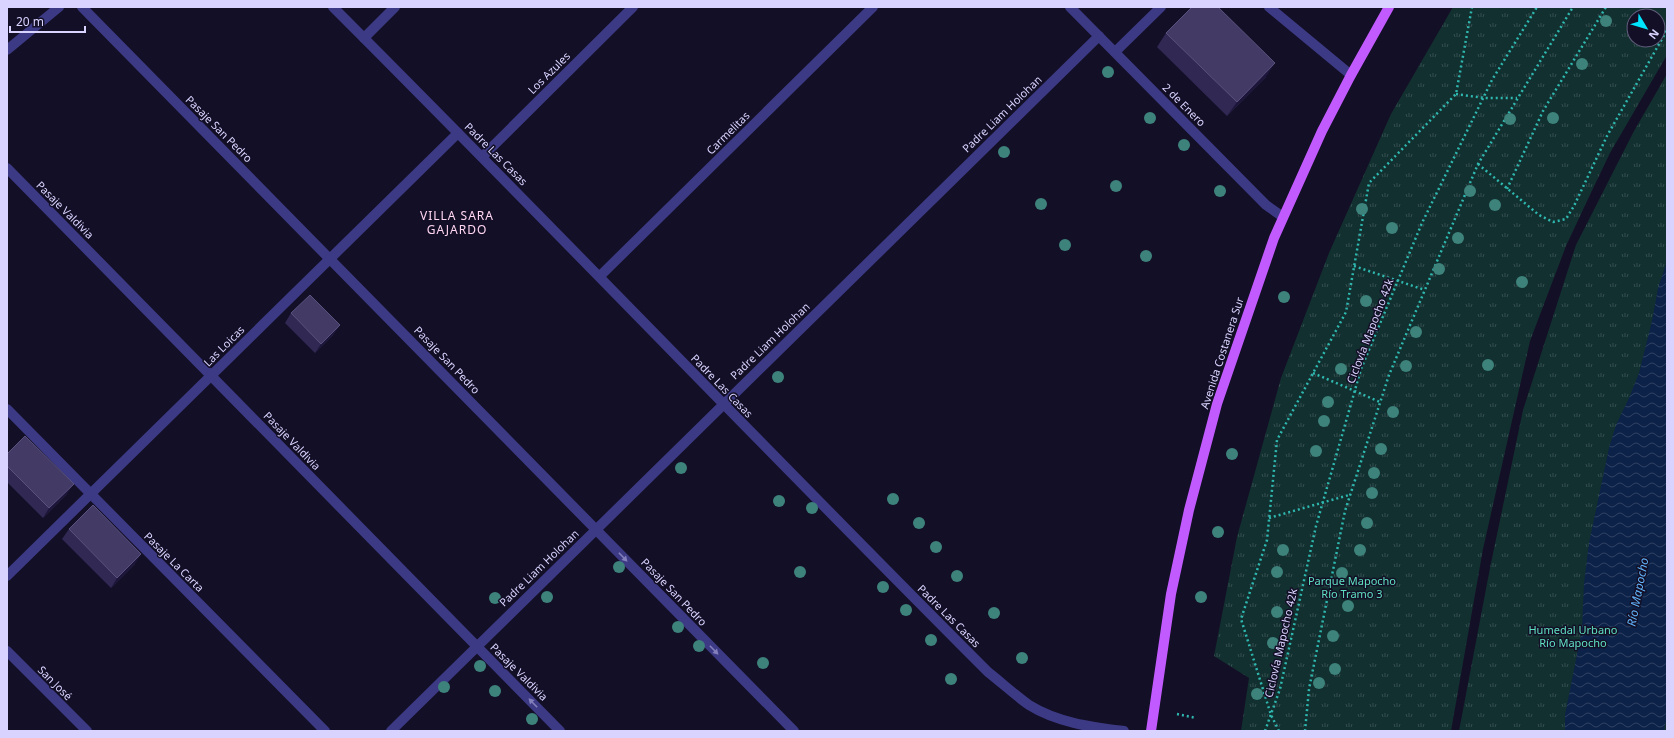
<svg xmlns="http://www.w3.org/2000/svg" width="1674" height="738" font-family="'Noto Sans',sans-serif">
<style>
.park{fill:url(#park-tufts);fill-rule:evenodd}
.water{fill:url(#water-waves)}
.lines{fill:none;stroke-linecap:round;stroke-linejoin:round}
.path{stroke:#2fb8b0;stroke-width:2.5;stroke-dasharray:2 3;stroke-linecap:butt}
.minor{stroke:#3d3a85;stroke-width:10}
.major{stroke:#c25bff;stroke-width:10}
.tree{fill:#3d827b}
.wall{fill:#312854}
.shaded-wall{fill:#1d163a}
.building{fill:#433a66;stroke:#5a527e}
.oneway{fill:#837fbc}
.labels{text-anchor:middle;stroke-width:3;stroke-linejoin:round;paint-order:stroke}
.street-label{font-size:11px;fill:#d9d4ff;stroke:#130f26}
.park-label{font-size:11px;fill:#5fe0c0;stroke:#130f26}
.neighbourhood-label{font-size:12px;letter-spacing:1px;fill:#ffd6f0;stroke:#130f26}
.water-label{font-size:12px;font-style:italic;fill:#62b6ff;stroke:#130f26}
</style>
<defs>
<pattern id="park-tufts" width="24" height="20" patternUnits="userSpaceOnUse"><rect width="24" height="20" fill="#12302f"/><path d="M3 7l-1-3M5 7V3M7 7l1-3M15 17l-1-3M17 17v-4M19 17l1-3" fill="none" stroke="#344d4e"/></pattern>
<pattern id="water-waves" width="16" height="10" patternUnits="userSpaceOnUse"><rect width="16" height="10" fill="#0c2248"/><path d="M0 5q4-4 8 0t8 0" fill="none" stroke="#2f4163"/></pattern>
</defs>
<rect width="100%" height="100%" fill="#130f26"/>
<g class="park">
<path d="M1453,7H1667V55L1610,153L1588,199L1566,246L1530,341L1483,549L1451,731H1241L1249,678L1214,656L1237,537L1281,378L1329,253L1391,114ZM1634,16H1658V40H1634Z"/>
<polygon points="1667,74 1667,731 1459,731 1490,568 1523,410 1576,245 1634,131"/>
</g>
<polygon class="water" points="1667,261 1667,716 1664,731 1565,731 1565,715 1582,629 1584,583 1589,543 1609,448 1616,425 1629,398 1639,373 1652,321 1658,288"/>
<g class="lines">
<g class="path">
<polyline points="1456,94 1484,98 1517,98"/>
<polyline points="1478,164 1539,215 1553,222 1566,219 1574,206 1607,136 1667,30"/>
<polyline points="1507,189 1543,111 1606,7"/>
<polyline points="1354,266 1425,290"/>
<polyline points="1313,373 1380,402"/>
<polyline points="1269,518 1349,495"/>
<polyline points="1177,714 1196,718"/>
<polyline points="1265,731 1280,689 1316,526 1361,369 1422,223 1492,80 1537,7"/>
<polyline points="1279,731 1271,715 1241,619 1267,540 1277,440 1346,312 1369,183 1456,94 1472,7"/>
<polyline points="1305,731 1309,689 1345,511 1389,375 1478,164 1573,7"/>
</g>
<g class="minor">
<polyline points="82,7 794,731"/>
<path d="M333,7C553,227 768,452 988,672C1002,683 1015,695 1029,705C1058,723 1092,727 1124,731"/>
<polyline points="1070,7 1266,205 1283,217"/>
<polyline points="1269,7 1351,75"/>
<polyline points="364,38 395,7"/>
<polyline points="7,50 59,7"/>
<polyline points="1115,52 1161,7"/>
<polyline points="482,157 633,7"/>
<polyline points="7,168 560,731"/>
<polyline points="600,276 873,7"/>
<polyline points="7,409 325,731"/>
<polyline points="7,576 458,133"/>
<polyline points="7,651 87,731"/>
<polyline points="391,731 1099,36"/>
</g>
<polyline class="major" points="1151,731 1171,594 1189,510 1217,404 1274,238 1322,131 1351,75 1389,7"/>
</g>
<g class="tree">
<circle cx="1606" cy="21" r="6"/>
<circle cx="1582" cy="64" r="6"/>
<circle cx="1108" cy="72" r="6"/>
<circle cx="1150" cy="118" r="6"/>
<circle cx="1553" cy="118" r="6"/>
<circle cx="1510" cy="119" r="6"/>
<circle cx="1184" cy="145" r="6"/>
<circle cx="1004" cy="152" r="6"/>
<circle cx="1116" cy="186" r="6"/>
<circle cx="1220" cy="191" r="6"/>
<circle cx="1470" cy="191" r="6"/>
<circle cx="1041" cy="204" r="6"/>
<circle cx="1495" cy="205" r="6"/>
<circle cx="1362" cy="209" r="6"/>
<circle cx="1392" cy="228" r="6"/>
<circle cx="1458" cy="238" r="6"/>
<circle cx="1065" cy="245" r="6"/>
<circle cx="1146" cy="256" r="6"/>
<circle cx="1439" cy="269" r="6"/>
<circle cx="1522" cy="282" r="6"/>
<circle cx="1284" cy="297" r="6"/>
<circle cx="1366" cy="301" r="6"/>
<circle cx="1416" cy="332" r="6"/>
<circle cx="1488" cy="365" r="6"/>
<circle cx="1406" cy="366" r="6"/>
<circle cx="1341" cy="369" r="6"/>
<circle cx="778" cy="377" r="6"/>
<circle cx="1328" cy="402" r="6"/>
<circle cx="1393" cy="412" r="6"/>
<circle cx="1324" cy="421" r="6"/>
<circle cx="1381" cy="449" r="6"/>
<circle cx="1316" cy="451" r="6"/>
<circle cx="1232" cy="454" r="6"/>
<circle cx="681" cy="468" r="6"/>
<circle cx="1374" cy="473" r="6"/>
<circle cx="1372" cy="493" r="6"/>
<circle cx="893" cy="499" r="6"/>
<circle cx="779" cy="501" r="6"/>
<circle cx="812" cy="508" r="6"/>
<circle cx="919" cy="523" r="6"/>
<circle cx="1367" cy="523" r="6"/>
<circle cx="1218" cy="532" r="6"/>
<circle cx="936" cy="547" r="6"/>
<circle cx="1283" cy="550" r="6"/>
<circle cx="1360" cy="550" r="6"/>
<circle cx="619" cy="567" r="6"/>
<circle cx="800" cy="572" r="6"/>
<circle cx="1277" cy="572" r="6"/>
<circle cx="1342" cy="573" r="6"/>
<circle cx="957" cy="576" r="6"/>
<circle cx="883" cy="587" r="6"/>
<circle cx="547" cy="597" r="6"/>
<circle cx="1201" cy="597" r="6"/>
<circle cx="495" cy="598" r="6"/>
<circle cx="1348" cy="606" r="6"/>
<circle cx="906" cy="610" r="6"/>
<circle cx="1277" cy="612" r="6"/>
<circle cx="994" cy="613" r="6"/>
<circle cx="678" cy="627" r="6"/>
<circle cx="1333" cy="636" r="6"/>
<circle cx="931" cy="640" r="6"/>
<circle cx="1273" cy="643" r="6"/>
<circle cx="699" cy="646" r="6"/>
<circle cx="1022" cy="658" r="6"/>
<circle cx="763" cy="663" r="6"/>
<circle cx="480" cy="666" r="6"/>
<circle cx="1335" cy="669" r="6"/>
<circle cx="951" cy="679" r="6"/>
<circle cx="1319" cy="683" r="6"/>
<circle cx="444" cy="687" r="6"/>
<circle cx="495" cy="691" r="6"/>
<circle cx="1257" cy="694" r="6"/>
<circle cx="532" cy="719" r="6"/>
</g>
<g class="wall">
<polygon points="1166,33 1266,77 1227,116 1157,47"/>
<polygon points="291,313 340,325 333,335 315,353 285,323"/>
<polygon points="7,454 67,494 43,518 7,482"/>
<polygon points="69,529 135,564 111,588 62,539"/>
</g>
<g class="shaded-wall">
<polygon points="1275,63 1266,77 1227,116 1237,102"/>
<polygon points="340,325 333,335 315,353 321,344"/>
<polygon points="74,484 67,494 43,518 49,508"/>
<polygon points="141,554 135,564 111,588 117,578"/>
</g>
<g class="building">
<polygon points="1192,7 1218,7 1275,63 1237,102 1166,33"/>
<polygon points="310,295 340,325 321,344 291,313"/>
<polygon points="25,436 74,484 49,508 7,466 7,454"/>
<polygon points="93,505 141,554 117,578 69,529"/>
</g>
<defs><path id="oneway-solid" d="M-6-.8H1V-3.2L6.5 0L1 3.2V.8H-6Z"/></defs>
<g class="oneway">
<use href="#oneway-solid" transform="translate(623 557) rotate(46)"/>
<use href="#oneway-solid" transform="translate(714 650) rotate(46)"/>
<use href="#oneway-solid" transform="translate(533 703) rotate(-134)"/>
</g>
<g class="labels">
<g class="street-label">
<text transform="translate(549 73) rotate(-45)" y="4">Los Azules</text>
<text transform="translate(1184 105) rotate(45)" y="4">2 de Enero</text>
<text transform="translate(1002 114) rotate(-44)" y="4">Padre Liam Holohan</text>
<text transform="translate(219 129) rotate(45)" y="4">Pasaje San Pedro</text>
<text transform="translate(728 133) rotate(-45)" y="4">Carmelitas</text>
<text transform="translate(496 154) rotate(45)" y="4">Padre Las Casas</text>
<text transform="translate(65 210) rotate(45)" y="4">Pasaje Valdivia</text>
<text transform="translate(1370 331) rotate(-69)" y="4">Ciclovía Mapocho 42k</text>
<text transform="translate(770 341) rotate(-44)" y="4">Padre Liam Holohan</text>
<text transform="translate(224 346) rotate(-45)" y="4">Las Loicas</text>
<text transform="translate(1222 353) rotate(-72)" y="4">Avenida Costanera Sur</text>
<text transform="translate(447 360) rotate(46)" y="4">Pasaje San Pedro</text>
<text transform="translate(722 386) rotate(46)" y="4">Padre Las Casas</text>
<text transform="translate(292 441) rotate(46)" y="4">Pasaje Valdivia</text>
<text transform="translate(174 562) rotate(45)" y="4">Pasaje La Carta</text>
<text transform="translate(539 568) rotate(-44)" y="4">Padre Liam Holohan</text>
<text transform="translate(674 592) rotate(46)" y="4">Pasaje San Pedro</text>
<text transform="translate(949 616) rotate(45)" y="4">Padre Las Casas</text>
<text transform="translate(1281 643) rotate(-77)" y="4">Ciclovía Mapocho 42k</text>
<text transform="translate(519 672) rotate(45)" y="4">Pasaje Valdivia</text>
<text transform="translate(55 683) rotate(45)" y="4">San José</text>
</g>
<g class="park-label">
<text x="1352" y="585">Parque Mapocho<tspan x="1352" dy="13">Río Tramo 3</tspan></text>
<text x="1573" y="634">Humedal Urbano<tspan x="1573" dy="13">Río Mapocho</tspan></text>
</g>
<g class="neighbourhood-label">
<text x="457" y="220">VILLA SARA<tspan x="457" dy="14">GAJARDO</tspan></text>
</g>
<g class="water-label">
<text transform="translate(1638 592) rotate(-79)" y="4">Río Mapocho</text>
</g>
</g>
<rect width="1674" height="738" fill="none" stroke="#d9d4ff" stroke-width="16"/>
<g transform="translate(1646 28) rotate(128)"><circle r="19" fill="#130f26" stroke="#625e7d"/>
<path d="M0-3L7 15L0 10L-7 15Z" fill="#00e5ff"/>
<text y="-6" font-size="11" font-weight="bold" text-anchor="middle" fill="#d9d4ff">N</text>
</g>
<path d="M10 26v6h75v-6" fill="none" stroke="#d9d4ff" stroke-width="2"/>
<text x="16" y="26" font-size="12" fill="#d9d4ff" stroke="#130f26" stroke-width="3" paint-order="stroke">20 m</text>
</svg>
